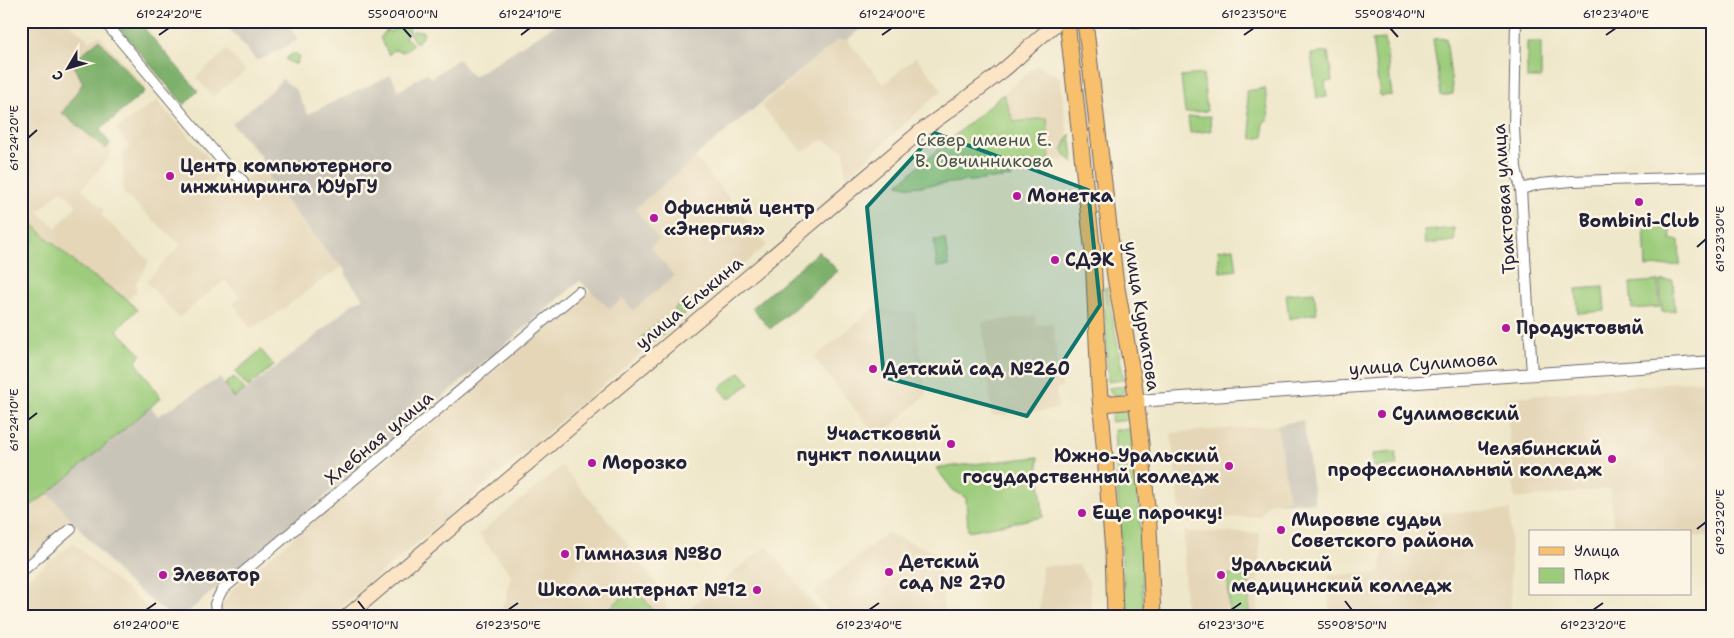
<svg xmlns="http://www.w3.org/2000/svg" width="1734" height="638" font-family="'Shantell Sans',sans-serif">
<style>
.built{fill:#e4d6b7;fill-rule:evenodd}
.industrial{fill:#c9c4b8}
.green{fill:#9ccc7b;stroke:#5f775b}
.forest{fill:#7db06b;stroke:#506953}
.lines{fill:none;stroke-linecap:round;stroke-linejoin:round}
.minor-casing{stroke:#6a676d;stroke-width:12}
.tertiary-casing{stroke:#6a676d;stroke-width:14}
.secondary-casing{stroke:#6a676d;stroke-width:16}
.primary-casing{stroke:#6a676d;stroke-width:17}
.minor{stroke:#fff;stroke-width:10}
.tertiary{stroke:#fff;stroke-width:12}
.secondary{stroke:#fce5c4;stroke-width:14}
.primary{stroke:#f8bf6c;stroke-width:15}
.marked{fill:#0f766e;fill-opacity:0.2;stroke:#0f766e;stroke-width:4;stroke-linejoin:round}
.ticks{fill:none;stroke:#22223b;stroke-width:2}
.poi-dot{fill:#b5179e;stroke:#fcf5e5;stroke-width:2}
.labels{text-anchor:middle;stroke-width:5;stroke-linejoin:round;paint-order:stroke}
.park-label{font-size:18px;fill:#47554e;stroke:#fcf5e5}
.poi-label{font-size:18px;font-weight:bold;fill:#22223b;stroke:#fcf5e5;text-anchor:start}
.street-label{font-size:18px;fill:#22223b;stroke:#fcf5e5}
.neatline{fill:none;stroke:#22223b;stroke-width:2}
.ticks-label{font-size:12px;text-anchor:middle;fill:#22223b}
</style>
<rect width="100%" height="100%" fill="#fcf5e5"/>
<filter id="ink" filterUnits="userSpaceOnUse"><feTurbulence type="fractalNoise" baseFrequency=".02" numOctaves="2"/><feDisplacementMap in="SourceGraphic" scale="10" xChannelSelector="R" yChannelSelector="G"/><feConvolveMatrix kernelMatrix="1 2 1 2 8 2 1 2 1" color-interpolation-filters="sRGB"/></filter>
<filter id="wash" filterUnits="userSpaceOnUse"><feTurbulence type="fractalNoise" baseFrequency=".0096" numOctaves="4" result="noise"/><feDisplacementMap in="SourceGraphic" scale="20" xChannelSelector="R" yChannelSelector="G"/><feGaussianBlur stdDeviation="1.12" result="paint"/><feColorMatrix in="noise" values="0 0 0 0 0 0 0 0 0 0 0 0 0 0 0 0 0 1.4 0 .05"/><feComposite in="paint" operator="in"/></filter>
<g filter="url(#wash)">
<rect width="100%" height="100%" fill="#efe7c9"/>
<g class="built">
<path d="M21,21H66L90,41L99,35L144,86L94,131L112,151L107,160L82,189L104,210L101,215L148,260L147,266L136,283V291L128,300L80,267L24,218L21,222ZM61,190L77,205L56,228L38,212Z"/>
<polygon points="838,40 847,40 884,84 916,57 942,90 846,177 844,150 823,140 803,152 761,106"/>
<polygon points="227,50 245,71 213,97 196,77"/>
<polygon points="1037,65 1060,77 1071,159 1050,161 1047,119 1014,122 1003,94"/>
<polygon points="157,101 221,172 213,180 225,195 239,186 259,165 334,260 343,267 319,282 275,315 251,328 233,304 240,297 225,280 178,318 146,281 181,245 123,193 123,153 130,147 116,129"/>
<polygon points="696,158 767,245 480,490 328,617 221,617 220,608 233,588 592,289 609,308 663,262 651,247 659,239 635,208"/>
<polygon points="876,307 894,312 915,311 926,395 890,427 874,433 814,358"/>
<polygon points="1035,316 1036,325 1053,323 1058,371 1060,371 1062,387 1056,389 1059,409 992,416 982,322"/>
<polygon points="1713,379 1713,537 1690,536 1690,532 1614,532 1610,489 1515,499 1506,398"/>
<polygon points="1277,425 1289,498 1267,504 1260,516 1181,521 1171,433"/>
<polygon points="562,466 621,536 662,592 666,605 666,617 501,617 498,614 506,600 511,575 479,534"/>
<polygon points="48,493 74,523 21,566 21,511"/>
<polygon points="1510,510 1511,617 1329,617 1329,575 1380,573 1383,556 1382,515"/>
<polygon points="1184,532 1260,533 1257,617 1185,617"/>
<polygon points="887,533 937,553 945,615 939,617 834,617 814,592"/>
<polygon points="73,543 112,578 161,617 21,617 21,583"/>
<polygon points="767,546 824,617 678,617 745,563"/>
<polygon points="1079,565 1090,583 1091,617 1039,617 1042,566"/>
</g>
<g class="industrial">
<polygon points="223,21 281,21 291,29 298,40 264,58 256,60"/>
<polygon points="561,21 870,21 847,40 838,40 697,155 696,158 635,208 659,239 651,247 674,276 633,310 623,298 610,309 580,281 182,617 172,617 126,581 49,494 151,407 158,416 220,378 234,399 312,339 353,303 363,299 347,277 346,273 343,267 334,260 271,182 260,155 232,124 273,89 282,79 296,90 308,114 391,75 399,91 426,73 431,78 458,59 473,77"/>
<polygon points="1303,420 1315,503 1274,502 1289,499 1277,425"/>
</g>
<g class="green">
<polygon points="402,21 408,21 410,31 405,37 413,44 404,52 393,50 389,55 380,38 387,30 391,32 393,29 397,29 398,25 401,24"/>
<polygon points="413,31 422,31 424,34 418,42 415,42 410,34"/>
<polygon points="1446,38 1453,94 1441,96 1433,39"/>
<polygon points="1385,39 1392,95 1380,96 1372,40"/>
<rect x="1527" y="42" width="14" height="36"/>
<polygon points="1328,52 1332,81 1325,82 1327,97 1317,98 1311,54"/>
<polygon points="292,54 297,54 299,57 296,64 291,63 285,59"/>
<polygon points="1203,74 1207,111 1185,113 1181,76"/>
<polygon points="1265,88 1269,118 1263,123 1264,137 1252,139 1246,91"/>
<polygon points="1003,94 1014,122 1047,118 1050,161 1010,164 1012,177 911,187 898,184"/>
<polygon points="1210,116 1211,131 1190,133 1188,117"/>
<polygon points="1070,134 1074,164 1062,150"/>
<polygon points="25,218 80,267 128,300 137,310 117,330 141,354 136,362 161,398 49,493 21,512 21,222"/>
<polygon points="1454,228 1455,241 1425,244 1424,231"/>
<polygon points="1670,228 1671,240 1679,240 1680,265 1646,267 1644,229"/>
<polygon points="945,239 949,266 937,267 934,240"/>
<polygon points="1234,248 1237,270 1220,272 1218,250"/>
<polygon points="1673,280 1675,311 1662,312 1660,281"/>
<polygon points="1658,281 1660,307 1632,309 1630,283"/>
<polygon points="1107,287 1124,380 1108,382 1104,288"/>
<polygon points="1603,287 1605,311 1578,313 1576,289"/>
<polygon points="1314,292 1317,313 1289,319 1286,294"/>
<polygon points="682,302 700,302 681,317 674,309"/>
<polygon points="659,322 666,331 648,345 641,338"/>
<polygon points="261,350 274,365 248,387 235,372"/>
<polygon points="740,372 750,383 729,399 720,388"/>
<polygon points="234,377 245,390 234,398 225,384"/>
<polygon points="1125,386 1123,393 1117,396 1112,394 1108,388"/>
<path d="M1120,410L1127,413L1130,420L1111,422C1111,415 1114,411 1120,410Z"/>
<polygon points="1131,429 1140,514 1144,617 1125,617 1114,430"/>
<polygon points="1396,452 1397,466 1373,467 1372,454"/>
<polygon points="1038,457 1043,517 968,531 966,498 953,490 936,468"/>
<polygon points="1228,575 1249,575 1249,615 1229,615"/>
<polygon points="634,587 659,617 600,617"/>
</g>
<g class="forest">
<polygon points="113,21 138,21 198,91 184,105"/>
<polygon points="99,40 145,91 100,130 110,144 106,149 62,113 83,83 72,62"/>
<polygon points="819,251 838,271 770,329 752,308"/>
</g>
</g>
<g filter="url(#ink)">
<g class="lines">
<defs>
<g id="minor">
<polyline points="104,21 229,169 243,181"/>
<polyline points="1516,21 1514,127 1516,168 1521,189 1532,374"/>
<polyline points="1521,189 1540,184 1572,181 1713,177"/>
<polyline points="21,572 71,529"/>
<polyline points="217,617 215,604 222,590 578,292"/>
</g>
<g id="tertiary">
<polyline points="1133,21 1139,21"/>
<polyline points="1137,401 1713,362"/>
</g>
<path id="secondary" d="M346,617L922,130C949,111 975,92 1001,72C1021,56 1039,36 1060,21"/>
<g id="primary">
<polyline points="1067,21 1093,254 1099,385 1113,551 1115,617"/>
<polyline points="1085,21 1115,277 1134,382 1139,423 1149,527 1153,617"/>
<polyline points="1101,404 1137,401"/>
</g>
</defs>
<use href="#minor" class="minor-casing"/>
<use href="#tertiary" class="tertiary-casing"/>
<use href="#secondary" class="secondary-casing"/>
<use href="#primary" class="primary-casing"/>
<use href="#minor" class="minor"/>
<use href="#tertiary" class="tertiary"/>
<use href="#secondary" class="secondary"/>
<use href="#primary" class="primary"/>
</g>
</g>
<path class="marked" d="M935,133L1088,190L1100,305L1027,416L884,377L867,207Z"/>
<path class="ticks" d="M403,28L411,37M1390,28L1398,37M159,35L169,28M521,35L530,28M882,35L892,28M1244,35L1254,28M1606,35L1616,28M28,138L37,130M1697,247L1706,239M28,420L37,413M1697,529L1706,522M358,601L365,610M1345,601L1352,610M146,610L156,603M508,610L518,603M869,610L879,603M1231,610L1241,603M1593,610L1603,603"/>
<g class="poi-dot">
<circle cx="170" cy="176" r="5"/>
<circle cx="1017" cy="196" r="5"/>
<circle cx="1639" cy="202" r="5"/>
<circle cx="654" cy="218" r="5"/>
<circle cx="1055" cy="260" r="5"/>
<circle cx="1506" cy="328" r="5"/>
<circle cx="873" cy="369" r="5"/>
<circle cx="1382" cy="414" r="5"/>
<circle cx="951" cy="444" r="5"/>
<circle cx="1612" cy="459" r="5"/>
<circle cx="592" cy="463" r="5"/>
<circle cx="1229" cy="466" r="5"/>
<circle cx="1082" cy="513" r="5"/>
<circle cx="1281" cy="530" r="5"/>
<circle cx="565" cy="554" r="5"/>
<circle cx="889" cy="572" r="5"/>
<circle cx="163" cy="575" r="5"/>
<circle cx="1221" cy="575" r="5"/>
<circle cx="757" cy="590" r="5"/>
</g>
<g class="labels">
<g class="park-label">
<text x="984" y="146">Сквер имени Е.<tspan x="984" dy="21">В. Овчинникова</tspan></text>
</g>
<g class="poi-label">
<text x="180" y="172">Центр компьютерного<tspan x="180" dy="21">инжиниринга ЮУрГУ</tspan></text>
<text x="1027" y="202">Монетка</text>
<text x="664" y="214">Офисный центр<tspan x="664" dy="21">«Энергия»</tspan></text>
<text x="1639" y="227" text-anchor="middle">Bombini-Club</text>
<text x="1065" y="266">СДЭК</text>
<text x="1516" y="334">Продуктовый</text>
<text x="883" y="375">Детский сад №260</text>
<text x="1392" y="420">Сулимовский</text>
<text x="941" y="440" text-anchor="end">Участковый<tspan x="941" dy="21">пункт полиции</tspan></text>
<text x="1602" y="455" text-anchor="end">Челябинский<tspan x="1602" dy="21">профессиональный колледж</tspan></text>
<text x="1219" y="462" text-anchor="end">Южно-Уральский<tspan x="1219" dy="21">государственный колледж</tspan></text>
<text x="602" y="469">Морозко</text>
<text x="1092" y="519">Еще парочку!</text>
<text x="1291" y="526">Мировые судьи<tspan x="1291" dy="21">Советского района</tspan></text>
<text x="575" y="560">Гимназия №80</text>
<text x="899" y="568">Детский<tspan x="899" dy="21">сад № 270</tspan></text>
<text x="1231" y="571">Уральский<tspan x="1231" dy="21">медицинский колледж</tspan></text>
<text x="173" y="581">Элеватор</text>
<text x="747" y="596" text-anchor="end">Школа-интернат №12</text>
</g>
<g class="street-label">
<text transform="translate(1504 199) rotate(-94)" y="6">Трактовая улица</text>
<text transform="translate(689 303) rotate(-40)" y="6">улица Елькина</text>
<text transform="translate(1142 316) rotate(81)" y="6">улица Курчатова</text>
<text transform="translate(1423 364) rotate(-4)" y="6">улица Сулимова</text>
<text transform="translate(379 438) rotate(-40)" y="6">Хлебная улица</text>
</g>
</g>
<rect width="1734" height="638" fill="none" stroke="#fcf5e5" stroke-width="55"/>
<rect x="1529" y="530" width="162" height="65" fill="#fcf5e5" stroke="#a5a1a1"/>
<rect x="1539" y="547" width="25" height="8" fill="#f8bf6c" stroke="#a5a1a1"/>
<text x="1574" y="556" font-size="15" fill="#22223b">Улица</text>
<rect x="1539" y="568" width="25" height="15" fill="#9ccc7b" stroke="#a5a1a1"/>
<text x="1574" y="580" font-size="15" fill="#22223b">Парк</text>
<g transform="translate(68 68) rotate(232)" stroke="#fcf5e5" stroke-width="4" paint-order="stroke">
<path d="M0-4L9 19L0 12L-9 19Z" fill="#22223b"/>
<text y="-8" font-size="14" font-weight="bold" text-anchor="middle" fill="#22223b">С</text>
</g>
<rect x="28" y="28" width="1678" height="582" class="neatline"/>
<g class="ticks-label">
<text x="169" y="18">61°24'20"E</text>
<text x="403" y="18">55°09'00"N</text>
<text x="530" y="18">61°24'10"E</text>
<text x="892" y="18">61°24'00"E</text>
<text x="1254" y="18">61°23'50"E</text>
<text x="1390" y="18">55°08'40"N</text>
<text x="1616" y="18">61°23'40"E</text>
<text transform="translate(14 138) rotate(-90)" y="4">61°24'20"E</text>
<text transform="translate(1720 239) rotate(-90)" y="4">61°23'30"E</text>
<text transform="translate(14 420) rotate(-90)" y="4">61°24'10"E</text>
<text transform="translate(1720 522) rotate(-90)" y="4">61°23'20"E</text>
<text x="146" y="629">61°24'00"E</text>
<text x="365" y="629">55°09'10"N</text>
<text x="508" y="629">61°23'50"E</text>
<text x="869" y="629">61°23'40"E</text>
<text x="1231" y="629">61°23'30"E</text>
<text x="1352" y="629">55°08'50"N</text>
<text x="1593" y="629">61°23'20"E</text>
</g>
</svg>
